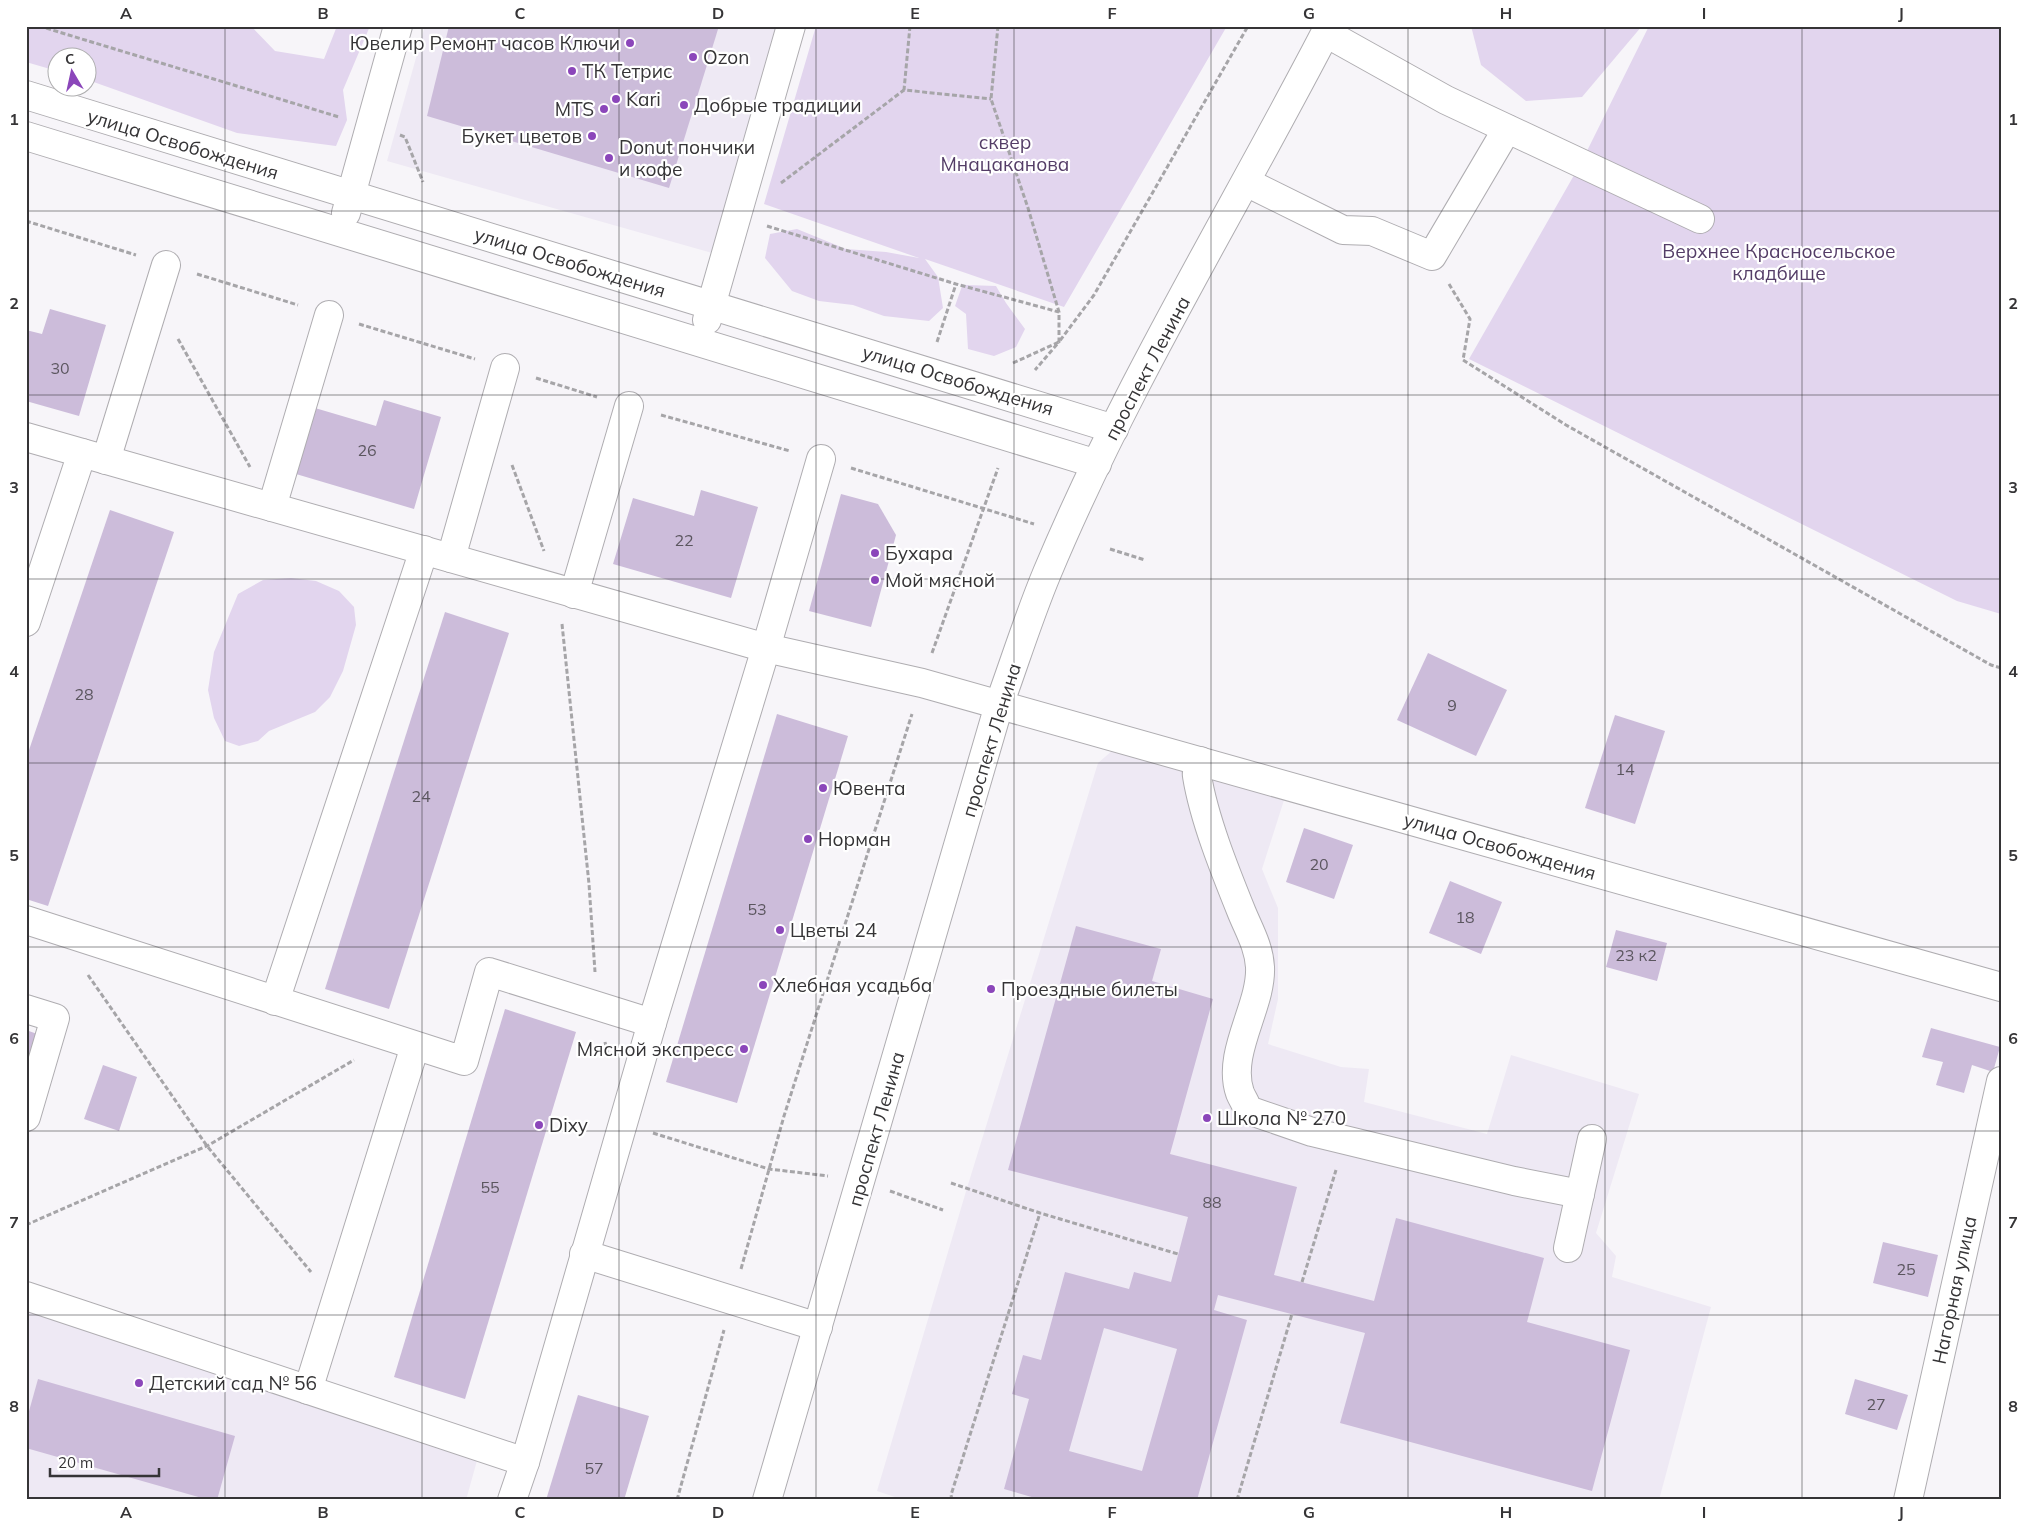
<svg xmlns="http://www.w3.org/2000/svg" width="2027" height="1526" font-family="Mulish,sans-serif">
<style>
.built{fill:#eee9f4}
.green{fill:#e2d5ee}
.building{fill:#ccbcda;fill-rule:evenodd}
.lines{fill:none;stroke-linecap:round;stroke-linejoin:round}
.minor-casing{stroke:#afadb1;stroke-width:30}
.major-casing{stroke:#afadb1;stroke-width:30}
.path{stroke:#a6a5a8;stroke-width:3;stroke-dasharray:5 2.5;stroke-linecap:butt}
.minor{stroke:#fff;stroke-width:28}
.major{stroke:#fff;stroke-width:28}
.grid{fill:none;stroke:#353436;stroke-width:1;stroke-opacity:0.55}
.poi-dot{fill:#8b46ba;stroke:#fff;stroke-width:2}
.labels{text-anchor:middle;stroke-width:4.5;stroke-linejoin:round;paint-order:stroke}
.number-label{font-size:16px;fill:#5b565f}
.poi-label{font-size:19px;fill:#353436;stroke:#fff;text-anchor:start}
.park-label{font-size:19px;fill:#543d67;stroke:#fff}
.street-label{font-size:19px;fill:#353436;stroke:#fff}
.neatline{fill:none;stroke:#353436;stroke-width:2}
.grid-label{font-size:16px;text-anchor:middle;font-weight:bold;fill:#353436}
</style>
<rect width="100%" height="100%" fill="#f7f5f9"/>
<g class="built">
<polygon points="425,26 804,26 737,260 387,161"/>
<polygon points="1113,750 1285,797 1262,869 1278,908 1278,999 1268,1044 1341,1067 1369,1069 1364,1102 1487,1134 1511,1055 1639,1094 1596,1233 1616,1256 1612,1277 1711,1307 1659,1500 904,1500 877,1491 967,1188 1098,763"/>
<polygon points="26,1308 478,1457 466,1500 26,1500"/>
</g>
<g class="green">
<polygon points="26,26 251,26 275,51 324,59 337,26 370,26 343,90 347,120 336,146 237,133 88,80 88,58 58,58 57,71 26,62"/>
<polygon points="816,26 1227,26 1064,307 925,259 938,277 943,308 929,321 884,316 853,305 819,301 792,291 765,258 770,234 797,229 846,249 886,252 919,258 764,204"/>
<polygon points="1471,26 1642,26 1582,97 1526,101 1481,65"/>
<polygon points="1649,26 2001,26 2001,614 1957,601 1469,359 1581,163"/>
<polygon points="966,285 996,286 1006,303 1025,329 1016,347 994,356 968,349 966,314 955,306 962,286"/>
<polygon points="291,578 316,581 339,591 354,607 356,625 343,671 330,697 315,712 269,731 258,741 239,746 225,741 214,718 208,690 214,652 238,594 263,580"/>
</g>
<g class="building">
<polygon points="449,26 719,26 669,188 427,116"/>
<polygon points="50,309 106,325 79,416 26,401 26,330 42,334"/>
<polygon points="384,400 441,417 414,509 296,474 315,408 376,426"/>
<polygon points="701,490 758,507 731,598 613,564 633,498 694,516"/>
<polygon points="841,494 878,504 896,535 871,627 809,611"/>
<polygon points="110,510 174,532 48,906 26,899 26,759"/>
<polygon points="445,612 509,633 389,1009 325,989"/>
<polygon points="1428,653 1507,690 1476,756 1397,720"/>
<polygon points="777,714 848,736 737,1103 666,1082"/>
<polygon points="1615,715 1665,731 1635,824 1585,808"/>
<polygon points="1304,828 1353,845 1334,899 1286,882"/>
<polygon points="1450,881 1502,902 1481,954 1429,933"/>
<path d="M1076,926L1161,949L1152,981L1213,999L1170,1154L1297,1187L1274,1275L1374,1301L1396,1218L1544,1258L1527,1322L1630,1350L1592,1491L1340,1423L1365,1333L1218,1295L1214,1310L1247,1320L1197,1500H1042L1004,1489L1029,1399L1012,1394L1023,1355L1041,1360L1065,1272L1129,1289L1134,1272L1171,1282L1188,1217L1008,1170ZM1104,1328L1177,1349L1142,1471L1069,1451Z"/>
<polygon points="1616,930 1667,943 1657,981 1606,967"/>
<polygon points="505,1009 576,1032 465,1399 394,1377"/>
<polygon points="1931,1028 2000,1047 1993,1072 1972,1065 1964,1093 1936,1085 1943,1062 1922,1057"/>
<polygon points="26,1030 40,1035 26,1074"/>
<polygon points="103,1065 137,1077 119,1131 84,1119"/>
<polygon points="1883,1242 1938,1255 1928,1297 1873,1283"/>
<polygon points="38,1379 235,1436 217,1500 209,1500 26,1448 26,1422"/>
<polygon points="1855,1379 1908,1395 1897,1430 1845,1414"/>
<polygon points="578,1395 649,1416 624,1500 546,1500"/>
</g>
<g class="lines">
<defs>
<g id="minor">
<polyline points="1326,33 1446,100 1700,219"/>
<polyline points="26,95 1114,429"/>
<polyline points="26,136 1097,464"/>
<polyline points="1246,182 1343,230 1372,231 1432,256 1507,129"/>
<polyline points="346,213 398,26"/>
<polyline points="707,320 791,26"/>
<polyline points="26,437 766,648 922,683 2001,987"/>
<polyline points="106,460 166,265"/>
<polyline points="272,507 329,315"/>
<polyline points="451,558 505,368"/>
<polyline points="574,594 629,406"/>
<polyline points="26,622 82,453"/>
<path d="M1200,761C1198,766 1196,771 1197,776C1204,819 1225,871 1242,913C1249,930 1259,947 1260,967C1262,1006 1226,1053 1240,1093C1242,1098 1246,1104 1248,1110L1312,1132L1514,1181L1580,1194"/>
<polyline points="26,920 464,1061 489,972 652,1023"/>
<polyline points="275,1001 424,550"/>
<polyline points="26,1009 55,1018 26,1117"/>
<polyline points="1568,1248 1592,1139"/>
<polyline points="584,1254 818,1327"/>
<polyline points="26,1296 525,1462"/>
<polyline points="308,1390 415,1046"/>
<polyline points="512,1500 525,1462 652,1023 766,648 821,459"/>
<polyline points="1908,1500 2001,1081"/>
</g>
<path id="major" d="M767,1500L999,705C1015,661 1029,616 1047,573C1126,384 1235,208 1329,26"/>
</defs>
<use href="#minor" class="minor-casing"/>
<use href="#major" class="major-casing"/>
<g class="path">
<polyline points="39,26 339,117"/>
<polyline points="910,26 904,90 991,99"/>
<polyline points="998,26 991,99 1028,208 1059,312 1059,342 1035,370"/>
<polyline points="400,135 405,137 423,182"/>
<polyline points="781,183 904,90"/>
<polyline points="26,221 136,255"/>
<polyline points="767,226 956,284 1059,312"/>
<polyline points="197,274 298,305"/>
<polyline points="1449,284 1470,319 1463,360 1566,425 1991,665 2001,668"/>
<polyline points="359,324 475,359"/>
<polyline points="178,339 250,467"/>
<polyline points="937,342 956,284"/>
<polyline points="1013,363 1059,342 1094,295 1248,26"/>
<polyline points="536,378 597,397"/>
<polyline points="661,415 790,451"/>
<polyline points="512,465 544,551"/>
<polyline points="851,468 1034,524"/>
<polyline points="1110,549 1145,560"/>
<polyline points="562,624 589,884 595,972"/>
<polyline points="932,653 998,468"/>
<polyline points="88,975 207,1146 311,1272"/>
<polyline points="605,1042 608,1055"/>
<polyline points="653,1133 769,1169 828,1176"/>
<polyline points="951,1183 1040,1213 1178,1254"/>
<polyline points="890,1191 943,1210"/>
<polyline points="26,1225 207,1146 354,1060"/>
<polyline points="741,1269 784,1116 912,714"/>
<polyline points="1302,1282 1336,1170"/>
<polyline points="677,1500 724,1330"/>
<polyline points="952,1500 951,1495 1040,1213"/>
<polyline points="1237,1500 1292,1314"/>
</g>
<use href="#minor" class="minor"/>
<use href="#major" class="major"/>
</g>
<path class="grid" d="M225,26V1500M422,26V1500M619,26V1500M816,26V1500M1014,26V1500M1211,26V1500M1408,26V1500M1605,26V1500M1802,26V1500M26,211H2001M26,395H2001M26,579H2001M26,763H2001M26,947H2001M26,1131H2001M26,1315H2001"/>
<g class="poi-dot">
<circle cx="630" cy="43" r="5"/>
<circle cx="693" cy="57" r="5"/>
<circle cx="572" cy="71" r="5"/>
<circle cx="616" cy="99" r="5"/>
<circle cx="684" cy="105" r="5"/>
<circle cx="604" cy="109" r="5"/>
<circle cx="592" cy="136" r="5"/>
<circle cx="609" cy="158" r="5"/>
<circle cx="875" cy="553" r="5"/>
<circle cx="875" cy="580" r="5"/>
<circle cx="823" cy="788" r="5"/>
<circle cx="808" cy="839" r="5"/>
<circle cx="780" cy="930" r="5"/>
<circle cx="763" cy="985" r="5"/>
<circle cx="991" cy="989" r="5"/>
<circle cx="744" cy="1049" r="5"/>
<circle cx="1207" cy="1118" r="5"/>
<circle cx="539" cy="1125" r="5"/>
<circle cx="139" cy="1383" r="5"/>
</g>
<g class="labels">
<g class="number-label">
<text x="60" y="374">30</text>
<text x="367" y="456">26</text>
<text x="684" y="546">22</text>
<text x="84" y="700">28</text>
<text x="1452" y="711">9</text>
<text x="1625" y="775">14</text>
<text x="421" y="802">24</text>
<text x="1319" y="870">20</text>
<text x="757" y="915">53</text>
<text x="1465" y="923">18</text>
<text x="1636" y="961">23 к2</text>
<text x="490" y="1193">55</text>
<text x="1212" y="1208">88</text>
<text x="1906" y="1275">25</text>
<text x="1876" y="1410">27</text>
<text x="594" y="1474">57</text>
</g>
<g class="poi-label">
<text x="620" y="50" text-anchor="end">Ювелир Ремонт часов Ключи</text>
<text x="703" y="64">Ozon</text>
<text x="582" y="78">ТК Тетрис</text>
<text x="626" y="106">Kari</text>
<text x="694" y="112">Добрые традиции</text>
<text x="594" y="116" text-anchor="end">MTS</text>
<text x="582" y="143" text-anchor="end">Букет цветов</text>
<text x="619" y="154">Donut пончики<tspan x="619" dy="22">и кофе</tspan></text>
<text x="885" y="560">Бухара</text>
<text x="885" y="587">Мой мясной</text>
<text x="833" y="795">Ювента</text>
<text x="818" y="846">Норман</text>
<text x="790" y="937">Цветы 24</text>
<text x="773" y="992">Хлебная усадьба</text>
<text x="1001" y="996">Проездные билеты</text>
<text x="734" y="1056" text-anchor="end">Мясной экспресс</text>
<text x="1217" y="1125">Школа № 270</text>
<text x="549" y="1132">Dixy</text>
<text x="149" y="1390">Детский сад № 56</text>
</g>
<g class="park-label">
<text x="1005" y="149">сквер<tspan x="1005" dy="22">Мнацаканова</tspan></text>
<text x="1779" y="258">Верхнее Красносельское<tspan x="1779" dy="22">кладбище</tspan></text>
</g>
<g class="street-label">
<text transform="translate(183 144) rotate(17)" y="7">улица Освобождения</text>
<text transform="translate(570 262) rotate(17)" y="7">улица Освобождения</text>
<text transform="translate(1147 368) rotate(-62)" y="7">проспект Ленина</text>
<text transform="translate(958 380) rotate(17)" y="7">улица Освобождения</text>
<text transform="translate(991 740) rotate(-73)" y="7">проспект Ленина</text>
<text transform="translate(1500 846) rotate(16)" y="7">улица Освобождения</text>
<text transform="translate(876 1129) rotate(-74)" y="7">проспект Ленина</text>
<text transform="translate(1954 1290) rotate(-78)" y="7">Нагорная улица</text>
</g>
</g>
<rect width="2027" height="1526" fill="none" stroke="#ffffff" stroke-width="55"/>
<g transform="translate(72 72) rotate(351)"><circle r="24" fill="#ffffff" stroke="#aeaeaf"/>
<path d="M0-4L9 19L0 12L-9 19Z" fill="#8b46ba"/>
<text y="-8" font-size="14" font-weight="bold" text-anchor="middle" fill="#353436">С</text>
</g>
<path d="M50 1468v8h109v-8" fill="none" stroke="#353436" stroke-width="2.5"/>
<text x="58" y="1468" font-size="15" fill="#353436" stroke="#ffffff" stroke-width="4" paint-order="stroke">20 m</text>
<rect x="28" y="28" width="1972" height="1470" class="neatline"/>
<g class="grid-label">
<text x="126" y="19">A</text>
<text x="323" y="19">B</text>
<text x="520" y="19">C</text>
<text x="718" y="19">D</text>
<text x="915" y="19">E</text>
<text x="1112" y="19">F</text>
<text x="1309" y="19">G</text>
<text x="1506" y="19">H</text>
<text x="1704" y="19">I</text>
<text x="1901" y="19">J</text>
<text x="14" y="125">1</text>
<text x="2013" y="125">1</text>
<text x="14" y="309">2</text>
<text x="2013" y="309">2</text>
<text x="14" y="493">3</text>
<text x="2013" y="493">3</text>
<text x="14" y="677">4</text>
<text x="2013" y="677">4</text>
<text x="14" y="861">5</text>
<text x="2013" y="861">5</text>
<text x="14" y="1044">6</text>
<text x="2013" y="1044">6</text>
<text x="14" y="1228">7</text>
<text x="2013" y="1228">7</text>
<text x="14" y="1412">8</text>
<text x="2013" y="1412">8</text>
<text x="126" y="1518">A</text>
<text x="323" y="1518">B</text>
<text x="520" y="1518">C</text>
<text x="718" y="1518">D</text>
<text x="915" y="1518">E</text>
<text x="1112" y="1518">F</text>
<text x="1309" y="1518">G</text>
<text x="1506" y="1518">H</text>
<text x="1704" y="1518">I</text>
<text x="1901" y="1518">J</text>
</g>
</svg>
